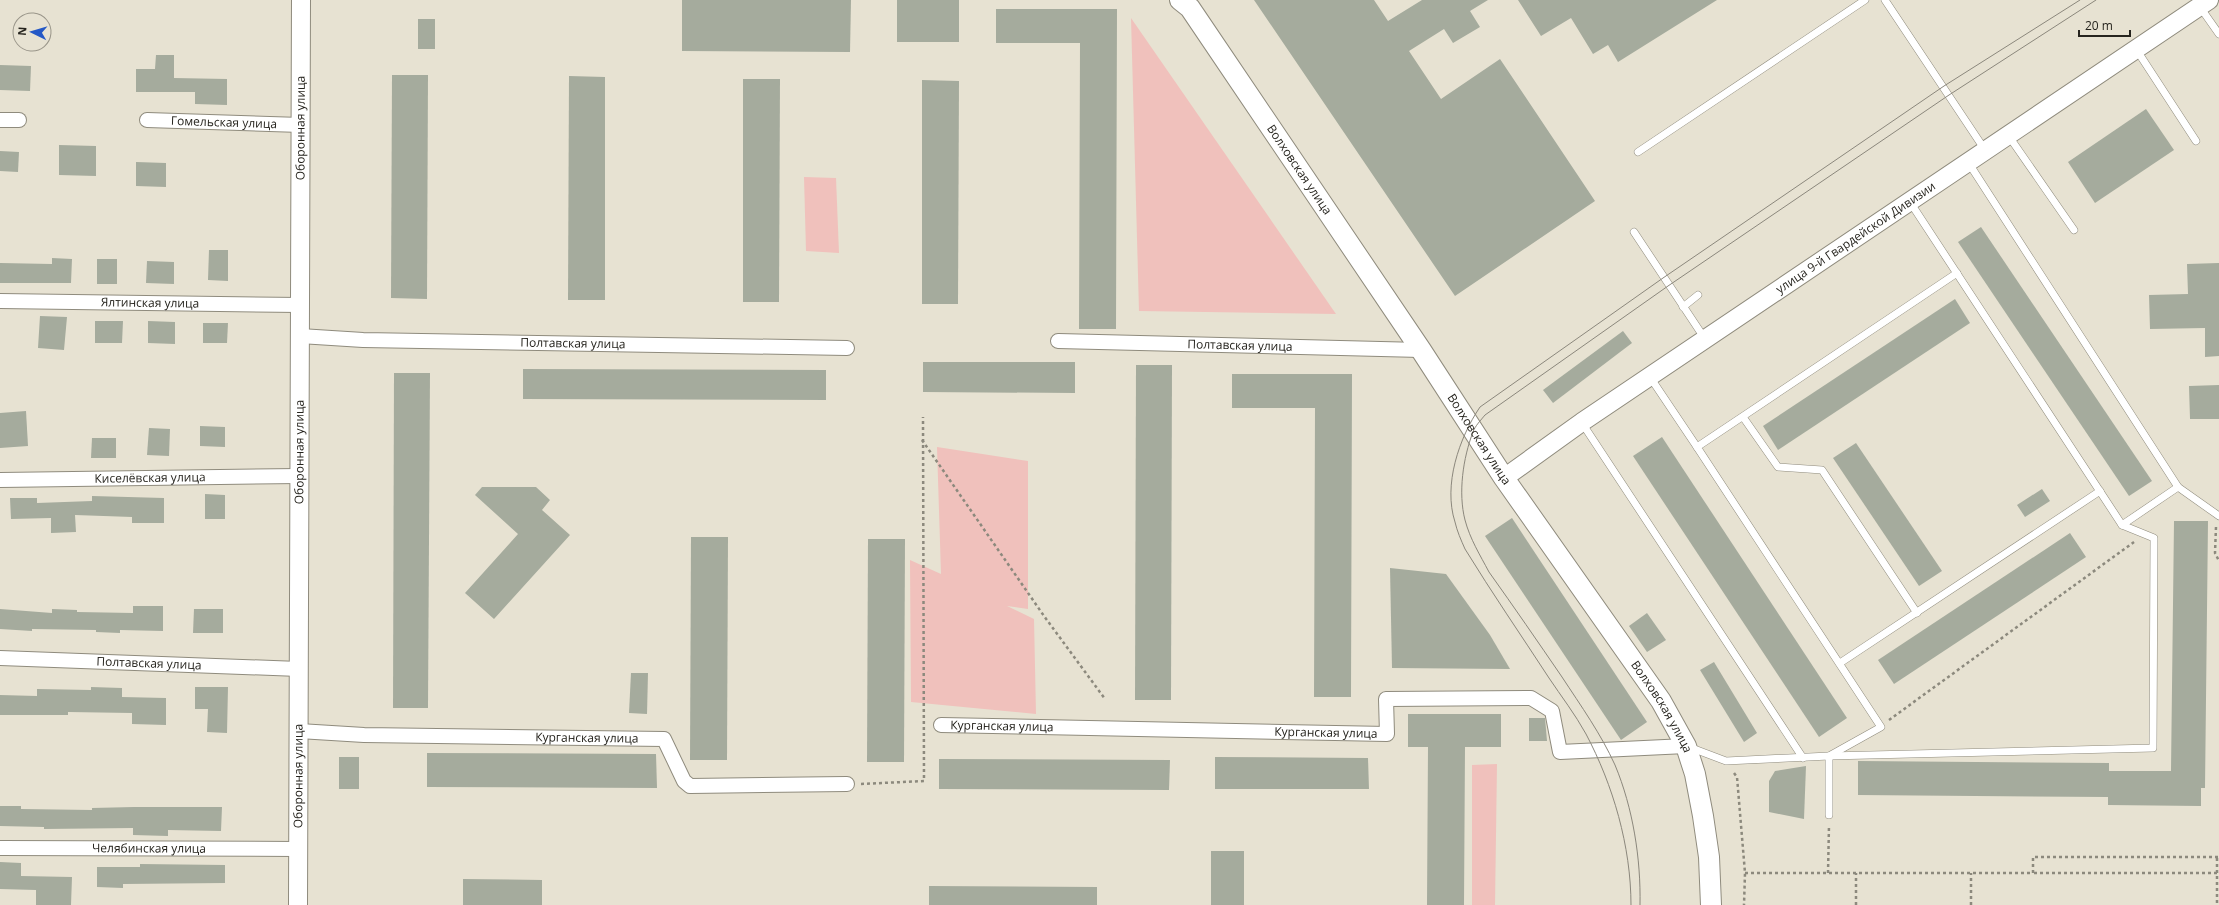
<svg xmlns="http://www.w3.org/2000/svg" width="2219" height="905" font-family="'Open Sans',sans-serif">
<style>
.green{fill:#f0c1bc}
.building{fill:#a5ab9d}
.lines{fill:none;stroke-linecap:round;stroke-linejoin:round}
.service-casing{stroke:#8f8b7d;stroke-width:8}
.minor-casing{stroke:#8f8b7d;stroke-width:16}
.tertiary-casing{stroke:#8f8b7d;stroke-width:20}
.secondary-casing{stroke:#8f8b7d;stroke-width:22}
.path{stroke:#8c897d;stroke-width:2.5;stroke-dasharray:3 3;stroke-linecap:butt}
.service{stroke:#fff;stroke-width:7}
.minor{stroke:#fff;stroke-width:14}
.tertiary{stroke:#fff;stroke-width:18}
.secondary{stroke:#fff;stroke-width:20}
.tram{stroke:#8b877c;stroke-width:1}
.labels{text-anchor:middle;stroke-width:3;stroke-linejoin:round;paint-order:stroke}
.street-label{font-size:12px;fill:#26241e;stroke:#e7e2d2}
</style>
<rect width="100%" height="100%" fill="#e7e2d2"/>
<g class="green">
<polygon points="1131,18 1336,314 1139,311"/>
<polygon points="804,177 836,178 839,253 806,251"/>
<polygon points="937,447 1028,461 1028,609 1007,606 1034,619 1036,714 911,702 910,560 941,574"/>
<polygon points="1497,764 1495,905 1472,905 1472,765"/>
</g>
<g class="building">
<polygon points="682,0 851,0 850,52 682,51"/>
<rect x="897" y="0" width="62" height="42"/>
<polygon points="1254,0 1374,0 1388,21 1422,0 1488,0 1470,11 1480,27 1453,43 1444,29 1409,51 1441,99 1500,59 1595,201 1455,296"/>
<polygon points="1518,0 1717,0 1618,62 1608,45 1593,54 1571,18 1541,36"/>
<polygon points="996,9 1117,9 1116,329 1079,329 1080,43 996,43"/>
<rect x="418" y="19" width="17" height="30"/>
<polygon points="156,55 174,55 174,78 227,79 227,105 195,104 195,92 136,92 136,69 155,69"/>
<polygon points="0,65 31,66 30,91 0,90"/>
<polygon points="392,75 428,75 427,299 391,298"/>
<polygon points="569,76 605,77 605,300 568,300"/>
<polygon points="743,79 780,79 779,302 743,302"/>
<polygon points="922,80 959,81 958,304 922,304"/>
<polygon points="2146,109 2174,150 2095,203 2068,162"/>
<polygon points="59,145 96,146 96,176 59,175"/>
<polygon points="0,151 19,152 18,172 0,171"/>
<polygon points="136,162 166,163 166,187 136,186"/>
<polygon points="1981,227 2152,481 2129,496 1958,242"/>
<polygon points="209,250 228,250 228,281 208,280"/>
<polygon points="52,258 72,259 71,283 0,283 0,263 52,264"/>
<rect x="97" y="259" width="20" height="25"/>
<polygon points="147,261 174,262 174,284 146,283"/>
<polygon points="2219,263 2219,356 2205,357 2205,328 2150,329 2149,295 2188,294 2187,264"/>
<polygon points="1955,299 1970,323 1778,450 1763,426"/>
<polygon points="40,316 67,317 64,350 38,348"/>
<polygon points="95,321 123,321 122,343 95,343"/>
<polygon points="148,321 175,322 175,344 148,343"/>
<polygon points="203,323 228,323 227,343 203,343"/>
<polygon points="1623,331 1632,343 1553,403 1543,390"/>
<polygon points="923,362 1075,362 1075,393 923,392"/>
<polygon points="1136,365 1172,365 1171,700 1135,700"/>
<polygon points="523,369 826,370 826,400 523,399"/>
<polygon points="394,373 430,373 428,708 393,708"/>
<polygon points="1232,374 1352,374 1351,697 1314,697 1315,408 1232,408"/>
<polygon points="2219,385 2219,419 2190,419 2189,386"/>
<polygon points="26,411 28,446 0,448 0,413"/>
<polygon points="200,426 225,427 225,447 200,446"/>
<polygon points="149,428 170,429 169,456 147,455"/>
<polygon points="1662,437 1847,718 1819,737 1633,456"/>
<polygon points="92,438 116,438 116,458 91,458"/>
<polygon points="1856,443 1942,571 1919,586 1833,458"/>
<polygon points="482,487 536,487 550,500 542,510 570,535 494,619 465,593 518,534 475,495"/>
<polygon points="2042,489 2050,501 2025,517 2017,505"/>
<polygon points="205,494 225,495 225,519 205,519"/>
<polygon points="92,496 164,498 164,523 132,523 132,517 75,515 76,532 51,533 51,518 11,519 10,498 37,498 37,503 92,501"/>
<polygon points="1512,518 1647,722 1621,740 1485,536"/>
<polygon points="2174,521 2208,521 2205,788 2201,788 2201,806 2108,805 2108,797 1858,795 1858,761 2109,763 2109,771 2171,771"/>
<polygon points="2070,533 2086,557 1894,684 1878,660"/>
<polygon points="691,537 728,537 727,760 690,760"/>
<polygon points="868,539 905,539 904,762 867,762"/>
<polygon points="1390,568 1446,574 1490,635 1510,669 1392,668"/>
<polygon points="133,606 163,606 163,631 120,630 120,633 96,632 96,630 32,629 32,631 0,629 0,609 52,613 52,609 77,610 77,612 133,613"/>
<polygon points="194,609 223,609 223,633 193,633"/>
<polygon points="1647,613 1666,640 1647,652 1629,626"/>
<polygon points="1714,662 1757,733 1744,742 1700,670"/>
<polygon points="631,673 648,673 647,714 629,713"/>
<polygon points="91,687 122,688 122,697 166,698 166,725 132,724 132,713 68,712 68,715 0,715 0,695 37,696 37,689 91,690"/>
<polygon points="195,687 228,687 227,733 207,732 208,709 195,709"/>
<polygon points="1408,714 1501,714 1501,747 1465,747 1464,905 1427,905 1428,747 1408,747"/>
<polygon points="1529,718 1545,718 1547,741 1529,741"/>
<polygon points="427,753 656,754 657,788 427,787"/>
<rect x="339" y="757" width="20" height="32"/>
<polygon points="1215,757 1368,758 1369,789 1215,789"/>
<polygon points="939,759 1170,760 1169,790 939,789"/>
<polygon points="1806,766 1804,819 1769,812 1769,781 1775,771"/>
<polygon points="0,806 21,806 21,809 92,810 92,808 134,807 222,807 221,831 168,830 168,836 133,835 133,828 44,829 44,827 0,826"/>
<rect x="1211" y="851" width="33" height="54"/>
<polygon points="0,862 21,863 21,876 72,877 71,905 36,905 36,890 0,889"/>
<polygon points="140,864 225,865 225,883 123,884 123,888 97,887 97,867 140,867"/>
<polygon points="463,879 542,880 542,905 463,905"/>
<polygon points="929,886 1097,887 1097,905 929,905"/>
</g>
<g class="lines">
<defs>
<g id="service">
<polyline points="1885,0 1985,150"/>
<polyline points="2200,7 2219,34"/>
<polyline points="2136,49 2196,141"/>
<polyline points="2008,135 2074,230"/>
<polyline points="1638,152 1865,0"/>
<polyline points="1968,162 2178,487 2219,516"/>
<polyline points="1634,232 1705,339"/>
<polyline points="1683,307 1698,295"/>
<polyline points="1650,377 1697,447"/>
<polyline points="1743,417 1778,467 1822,470 1917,613"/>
<polyline points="1582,423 1803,758"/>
<polyline points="2122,525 2178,487"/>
<polyline points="1840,663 2100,491"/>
<polyline points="1689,747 1726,761 1829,756 2153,748 2154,538 2122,525 1910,202"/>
<polyline points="1829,815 1829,756 1881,727 1697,447 1957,273"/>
</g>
<g id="minor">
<polyline points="0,120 19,120"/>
<path id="s1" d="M147,120L301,125"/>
<path id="s2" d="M0,301L300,305"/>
<path id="s3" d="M300,336L363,340L847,348"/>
<path id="s4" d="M1058,341L1421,350"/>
<path id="s5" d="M0,480L299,476"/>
<path id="s6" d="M0,658L299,669"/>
<path id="s7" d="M941,725L1387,734L1386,699L1531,698L1552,711L1560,752L1686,746"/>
<path id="s8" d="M299,731L364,735L664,739L684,781L690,786L847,784"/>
<path id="s9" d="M0,848L298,849"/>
</g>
<g id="tertiary">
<path id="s10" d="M1504,478L1582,422L2209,0"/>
<path id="s11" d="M298,905L301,0"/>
</g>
<g id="secondary">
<path id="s12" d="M1180,0L1190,8L1421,350L1504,478L1661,701L1686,746L1695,774L1703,816L1709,857L1711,905"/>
</g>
</defs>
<use href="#service" class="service-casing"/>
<use href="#minor" class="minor-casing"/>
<use href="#tertiary" class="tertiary-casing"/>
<use href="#secondary" class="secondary-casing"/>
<g class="path">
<polyline points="922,440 1044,616 1105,699"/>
<polyline points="2216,527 2215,553 2219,561"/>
<polyline points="1889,720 2134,542"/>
<polyline points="1734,773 1737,777 1745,873 1744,905"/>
<polyline points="861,784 924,781 923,417"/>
<polyline points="2217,858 2217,905"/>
<polyline points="1745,873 2033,873 2033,857 2219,857"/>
<polyline points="1828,873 1829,825"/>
<polyline points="2034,873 2219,873"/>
<polyline points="1856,905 1856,873"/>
<polyline points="1971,905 1971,873"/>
</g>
<use href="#service" class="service"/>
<use href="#minor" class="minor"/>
<use href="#tertiary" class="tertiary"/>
<use href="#secondary" class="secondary"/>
<g class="tram">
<path d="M1631,905C1631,846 1613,785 1586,734C1575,714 1561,696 1549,678C1521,635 1492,593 1465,549C1461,540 1457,531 1455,522C1443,485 1459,438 1480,407L1663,278L1944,86L2080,0"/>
<path d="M1640,905C1641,859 1633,808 1615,765C1601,734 1581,706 1562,677C1538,642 1514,607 1489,572C1480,555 1470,539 1465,520C1458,493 1463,458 1473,432C1475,426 1481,420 1485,415L1668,286L1949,95L2096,0"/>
</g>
</g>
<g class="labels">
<g class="street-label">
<text dy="4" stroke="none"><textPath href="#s1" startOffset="77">Гомельская улица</textPath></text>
<text dy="4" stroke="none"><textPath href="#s11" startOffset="777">Оборонная улица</textPath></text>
<text dy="4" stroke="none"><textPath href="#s12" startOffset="208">Волховская улица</textPath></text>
<text dy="4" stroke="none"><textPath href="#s10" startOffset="426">улица 9-й Гвардейской Дивизии</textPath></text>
<text dy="4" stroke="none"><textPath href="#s2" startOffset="150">Ялтинская улица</textPath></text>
<text dy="4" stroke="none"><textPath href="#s3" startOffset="273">Полтавская улица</textPath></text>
<text dy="4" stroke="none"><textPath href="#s4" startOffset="182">Полтавская улица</textPath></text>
<text dy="4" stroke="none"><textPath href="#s12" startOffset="532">Волховская улица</textPath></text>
<text dy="4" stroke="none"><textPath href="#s11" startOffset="453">Оборонная улица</textPath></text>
<text dy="4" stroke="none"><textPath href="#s5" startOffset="150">Киселёвская улица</textPath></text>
<text dy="4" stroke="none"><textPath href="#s6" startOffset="149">Полтавская улица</textPath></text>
<text dy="4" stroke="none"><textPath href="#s12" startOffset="856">Волховская улица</textPath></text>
<text dy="4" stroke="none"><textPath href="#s7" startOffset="61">Курганская улица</textPath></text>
<text dy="4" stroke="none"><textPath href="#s7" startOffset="385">Курганская улица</textPath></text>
<text dy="4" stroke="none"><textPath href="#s8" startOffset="288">Курганская улица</textPath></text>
<text dy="4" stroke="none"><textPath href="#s11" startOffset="129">Оборонная улица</textPath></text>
<text dy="4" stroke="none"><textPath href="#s9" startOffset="149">Челябинская улица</textPath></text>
</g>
</g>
<g transform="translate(32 32) rotate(275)"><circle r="19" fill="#e7e2d2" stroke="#9a968a"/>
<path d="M0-3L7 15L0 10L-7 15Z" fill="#2458c6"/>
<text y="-6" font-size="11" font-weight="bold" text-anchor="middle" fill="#26241e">N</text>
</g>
<path d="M2079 30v6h51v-6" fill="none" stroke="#26241e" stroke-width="2"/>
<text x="2085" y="30" font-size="12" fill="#26241e" stroke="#e7e2d2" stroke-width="3" paint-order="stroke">20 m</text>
</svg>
